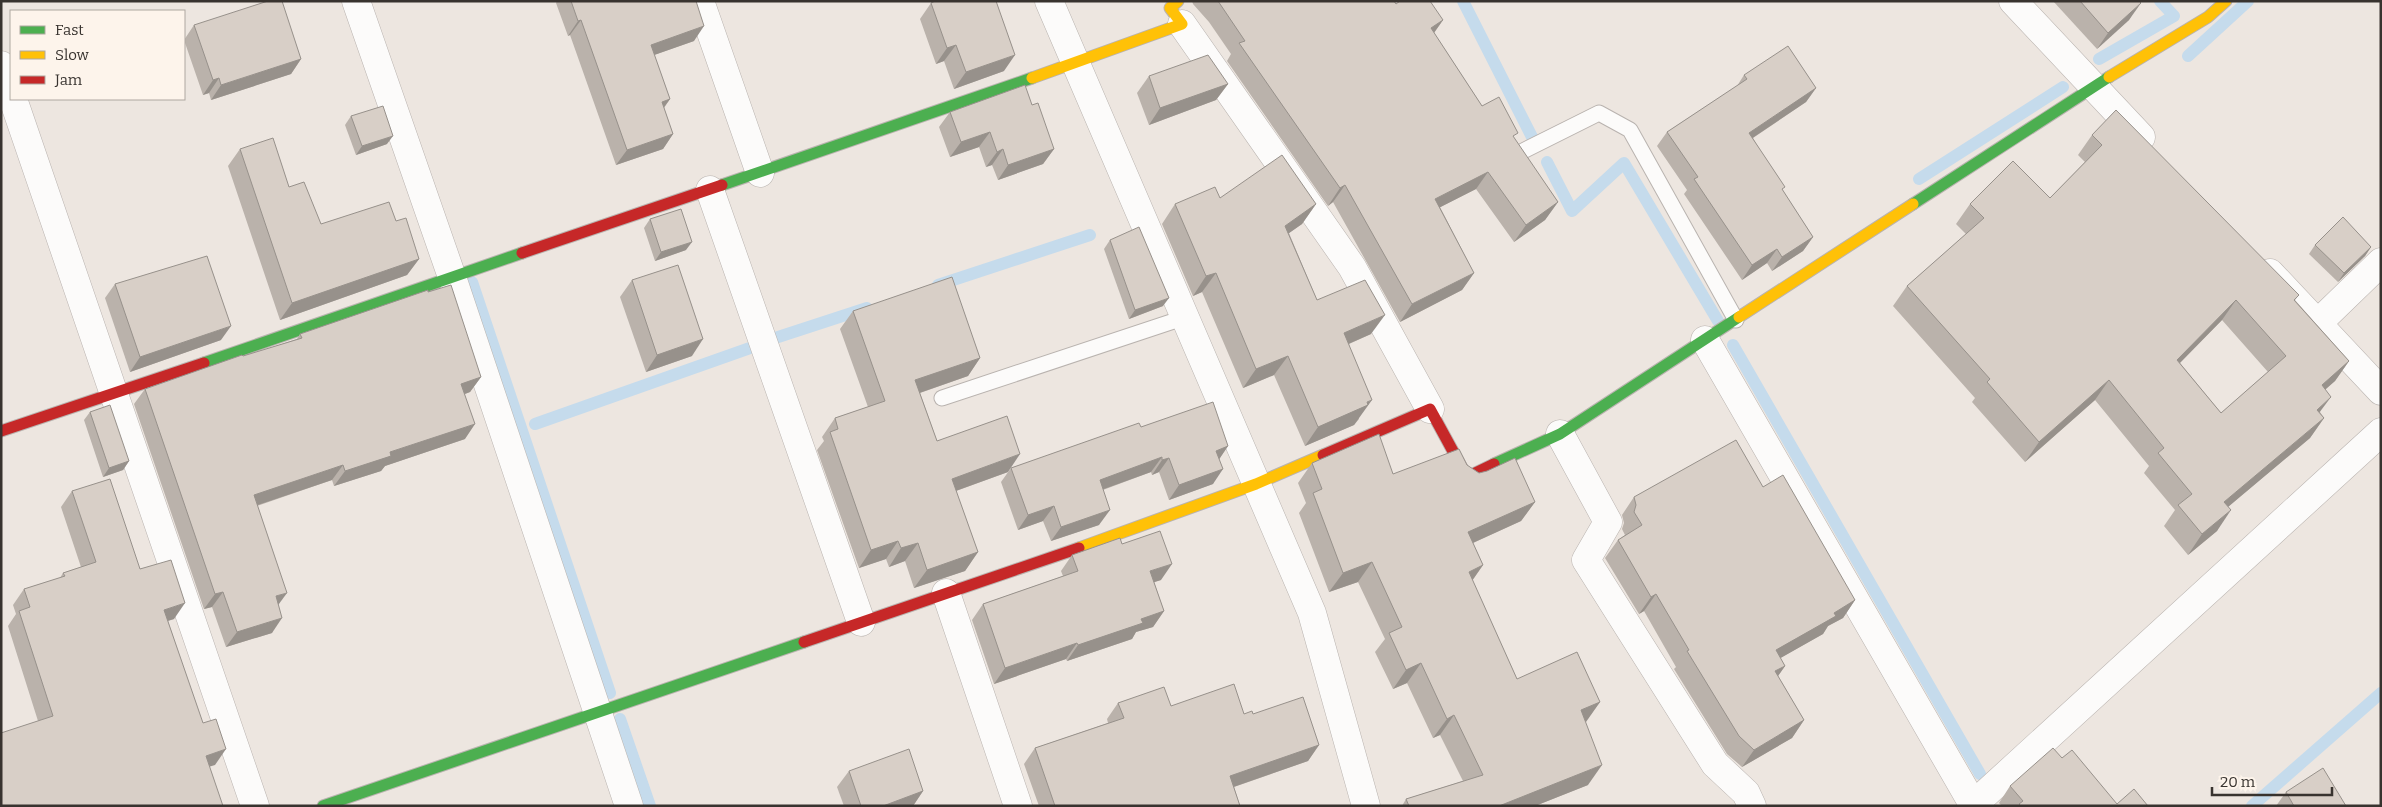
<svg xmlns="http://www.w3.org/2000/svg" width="2382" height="807" font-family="Bitter,serif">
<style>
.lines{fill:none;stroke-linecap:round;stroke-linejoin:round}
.stream{stroke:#c5dbec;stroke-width:12}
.lane-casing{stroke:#b9b3af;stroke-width:17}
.street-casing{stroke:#b9b3af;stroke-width:29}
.fast-casing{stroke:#b9b3af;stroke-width:13}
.slow-casing{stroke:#b9b3af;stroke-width:13}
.jam-casing{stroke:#b9b3af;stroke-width:13}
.lane{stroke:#fcfbfa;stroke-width:15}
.street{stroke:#fcfbfa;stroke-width:28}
.fast{stroke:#4caf50;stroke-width:11}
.slow{stroke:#ffc107;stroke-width:11}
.jam{stroke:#c62828;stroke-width:11}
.wall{fill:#bab2ab;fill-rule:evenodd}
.shaded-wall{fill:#97918b}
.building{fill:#d8cfc7;stroke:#97918b;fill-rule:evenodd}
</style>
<rect width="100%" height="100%" fill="#ede6e0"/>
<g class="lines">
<g class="stream">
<polyline points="1463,1 1532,137"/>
<polyline points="2188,56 2248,1"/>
<polyline points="2099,59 2174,16 2160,1"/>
<polyline points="1547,162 1572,211 1624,163 1718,321"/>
<polyline points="1919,179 2063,87"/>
<polyline points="472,282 610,693"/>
<polyline points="938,285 1090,235"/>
<polyline points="772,339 867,308"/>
<polyline points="1733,345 1980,774"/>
<polyline points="535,424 750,348"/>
<polyline points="620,719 650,806"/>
<polyline points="2252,806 2381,693"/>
</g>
<defs>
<g id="lane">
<polyline points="1523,151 1599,113 1630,130 1736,320"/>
<polyline points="942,398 1186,317"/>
</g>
<g id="street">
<polyline points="356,1 452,277 629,806"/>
<polyline points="700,1 760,173"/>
<polyline points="1049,1 1312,613 1366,806"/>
<polyline points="2013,1 2141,137"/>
<polyline points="1182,24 1352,267 1430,409"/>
<polyline points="1,65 11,95"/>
<polyline points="13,99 255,806"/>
<polyline points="710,190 861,622"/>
<polyline points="2270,273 2381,391"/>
<polyline points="2318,323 2381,262"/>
<polyline points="1705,340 1974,806"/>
<polyline points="1560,434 1608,522 1586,560 1715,764 1746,793 1752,806"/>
<polyline points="946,593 1018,806"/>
<polyline points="1972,806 2381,432"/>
</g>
<g id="fast">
<polyline points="722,185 1032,78"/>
<polyline points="1913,204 2109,77"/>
<polyline points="204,363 522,253"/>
<polyline points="1494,464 1560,434 1739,317"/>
<polyline points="323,806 804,642"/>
</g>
<g id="slow">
<polyline points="2109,77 2208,17 2226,1"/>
<polyline points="1032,78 1182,24 1170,8 1178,1"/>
<polyline points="1739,317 1913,204"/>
<polyline points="1079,548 1256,484 1323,455"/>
</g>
<g id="jam">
<polyline points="522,253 722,185"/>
<polyline points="1,431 204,363"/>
<polyline points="1323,455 1430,409 1467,477 1494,464"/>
<polyline points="804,642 1079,548"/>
</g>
</defs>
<use href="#lane" class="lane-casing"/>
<use href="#street" class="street-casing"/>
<use href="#fast" class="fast-casing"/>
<use href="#slow" class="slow-casing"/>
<use href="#jam" class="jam-casing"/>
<use href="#lane" class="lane"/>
<use href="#street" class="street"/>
<use href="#fast" class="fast"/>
<use href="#slow" class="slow"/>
<use href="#jam" class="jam"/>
</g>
<g class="wall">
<polygon points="557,1 696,1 694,41 654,55 670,99 664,108 673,134 663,149 616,165 570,35 568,36 556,3"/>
<polygon points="1192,1 1394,1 1396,4 1443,20 1434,33 1482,106 1514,139 1558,202 1545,220 1514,242 1476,189 1440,207 1474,273 1462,290 1400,322 1333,202 1328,206 1227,61 1231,54 1209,22 1193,4"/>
<polygon points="2053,1 2139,1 2129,20 2097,49"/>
<polygon points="931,3 1004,71 954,89 944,61 936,64 920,19"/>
<polygon points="194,25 301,59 291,74 211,100 209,93 203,95 184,40"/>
<polygon points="1744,75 1816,88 1806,102 1753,138 1783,191 1813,237 1803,251 1772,271 1767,263 1742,280 1684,194 1687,190 1657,146 1667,132 1737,86"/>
<polygon points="1149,76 1228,84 1216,100 1149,125 1137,93"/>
<polygon points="1032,105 1054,149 1043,164 998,180 992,165 986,167 979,147 950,157 939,127 950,112"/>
<polygon points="351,116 387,144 356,155 345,125"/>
<path d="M2092,135L2299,295L2295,300L2349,361L2335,381L2325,389L2320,412L2324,418L2310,438L2228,507L2217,531L2188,555L2164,526L2175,510L2144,473L2149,466L2095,400L2025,462L1972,402L1975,398L1893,306L1907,286L1966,234L1956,224L1970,204L2050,198L2085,162L2078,155ZM2222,320L2268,372L2221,413L2180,363Z"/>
<polygon points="240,149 289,187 321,224 396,221 419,259 407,275 280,320 228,166"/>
<polygon points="1220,198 1316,204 1302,224 1289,233 1317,300 1371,334 1349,344 1359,419 1354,425 1305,446 1274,375 1243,388 1202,292 1193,296 1162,224 1175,204"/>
<polygon points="650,219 686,250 655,261 644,228"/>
<polygon points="1110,240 1163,306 1129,319 1104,249"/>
<polygon points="2315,245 2371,247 2365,256 2338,282 2309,254"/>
<polygon points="632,280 692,356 646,372 620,297"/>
<polygon points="115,284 221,340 130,372 105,298"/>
<polygon points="428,292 481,377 470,392 465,394 465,439 385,466 381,471 334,486 332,480 257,506 278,605 272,633 226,647 212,607 204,609 134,404 145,389 297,339 300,334"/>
<polygon points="853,311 980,358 968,376 920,393 937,441 1008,472 956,491 978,552 965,571 914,588 905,561 889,567 886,559 859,568 817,450 824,441 822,437 835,418 868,407 840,329"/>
<polygon points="90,412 129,461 123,470 103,477 84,420"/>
<polygon points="1141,427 1228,446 1219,459 1213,484 1169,500 1159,472 1152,475 1151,472 1103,490 1099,525 1051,541 1043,521 1018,530 1001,482 1011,468"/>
<polygon points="1312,463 1393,474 1467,465 1479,473 1535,502 1521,521 1473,543 1483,565 1472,581 1517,679 1600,702 1585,722 1588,785 1535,806 1402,806 1406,799 1463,781 1440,735 1433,738 1407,683 1393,689 1375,652 1385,639 1358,582 1329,592 1299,513 1306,503 1298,483"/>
<polygon points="1763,487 1855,600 1843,618 1828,626 1823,634 1780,658 1785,666 1778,676 1804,720 1792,738 1742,767 1727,754 1674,669 1676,667 1644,611 1639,614 1605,558 1618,540 1625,535 1622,529 1624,523 1622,515 1634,497"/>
<polygon points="72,491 140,569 174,619 168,621 215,765 38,721 8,626 16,614 13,605 24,589 60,578 63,573 81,567 61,507"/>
<polygon points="1122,544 1161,580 1154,582 1164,611 1153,627 1136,632 1132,639 1067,661 1066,659 994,684 972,620 983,604 1063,576 1061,571 1072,555"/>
<polygon points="1118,703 1171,706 1244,714 1253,714 1319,745 1308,761 1234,787 1240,806 1039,806 1024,764 1035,748 1108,723 1107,719"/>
<polygon points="2062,758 2117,804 2148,806 2002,806 1999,803 2010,786"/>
<polygon points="849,771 923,791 913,806 844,806 837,787"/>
<polygon points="2286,792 2346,806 2276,806"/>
</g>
<g class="shaded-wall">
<polygon points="2141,3 2129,20 2097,49 2108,33"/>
<polygon points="581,20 570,35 568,36 578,21"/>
<polygon points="1443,20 1431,37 1431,28"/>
<polygon points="704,26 694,41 640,60 651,45"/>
<polygon points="956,45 944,61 936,64 947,48"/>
<polygon points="1015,55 1004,71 954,89 966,72"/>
<polygon points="301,59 291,74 211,100 221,85"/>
<polygon points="219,78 209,93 203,95 213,80"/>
<polygon points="1228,84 1216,100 1149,125 1160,108"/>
<polygon points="1816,88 1806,102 1739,147 1749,133"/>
<polygon points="670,99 659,114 662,102"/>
<polygon points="990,132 979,147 950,157 961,142"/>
<polygon points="673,134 663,149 616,165 627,150"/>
<polygon points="393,136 387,144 356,155 362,146"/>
<polygon points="1003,149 992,165 986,167 997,152"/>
<polygon points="1054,149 1043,164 998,180 1008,165"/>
<polygon points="1488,172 1476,189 1423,216 1435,199"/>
<polygon points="1345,185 1333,202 1328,206 1340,188"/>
<polygon points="1558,202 1545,220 1514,242 1526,225"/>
<polygon points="1316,204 1302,224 1272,245 1285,226"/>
<polygon points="1813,237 1803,251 1772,271 1782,257"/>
<polygon points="692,242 686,250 655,261 661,252"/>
<polygon points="2371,247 2365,256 2338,282 2344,273"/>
<polygon points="1777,249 1767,263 1742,280 1752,265"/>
<polygon points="419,259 407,275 280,320 292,303"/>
<polygon points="1216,273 1202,292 1193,296 1206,276"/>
<polygon points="1474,273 1462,290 1400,322 1412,304"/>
<polygon points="1169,298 1163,306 1129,319 1135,310"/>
<polygon points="2236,300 2222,320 2163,380 2177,360"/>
<polygon points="1385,315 1371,334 1330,352 1344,333"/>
<polygon points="231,326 221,340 130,372 140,357"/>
<polygon points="703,339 692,356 646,372 657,355"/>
<polygon points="1288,356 1274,375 1243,388 1256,369"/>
<polygon points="980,358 968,376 902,399 915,380"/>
<polygon points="2349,361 2335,381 2308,405 2322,385"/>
<polygon points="481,377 470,392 451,399 461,384"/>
<polygon points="2109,380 2095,400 2025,462 2039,442"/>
<polygon points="2331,397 2316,417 2317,410"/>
<polygon points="1372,400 1354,425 1305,446 1318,427"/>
<polygon points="2324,418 2310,438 2210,522 2224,502"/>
<polygon points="475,424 465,439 385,466 381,471 334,486 345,471 390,452"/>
<polygon points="1228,446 1218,461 1216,451"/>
<polygon points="1020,454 1008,472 939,497 952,479"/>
<polygon points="1162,457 1151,472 1090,494 1100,480"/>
<polygon points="1169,458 1159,472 1152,475 1162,460"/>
<polygon points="129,461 123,470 103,477 109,468"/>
<polygon points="343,465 332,480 243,510 254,495"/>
<polygon points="1223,469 1213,484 1169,500 1179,485"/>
<polygon points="1535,502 1521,521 1455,551 1468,532"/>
<polygon points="1054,506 1043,521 1018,530 1028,515"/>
<polygon points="1110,510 1099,525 1051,541 1061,527"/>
<polygon points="2231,510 2217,531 2188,555 2202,534"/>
<polygon points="898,541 886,559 859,568 871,550"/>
<polygon points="918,543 905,561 889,567 901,548"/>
<polygon points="978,552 965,571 914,588 927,570"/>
<polygon points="1372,562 1358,582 1329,592 1343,573"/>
<polygon points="1172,564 1161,580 1139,587 1150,571"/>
<polygon points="1483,565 1469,585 1469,572"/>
<polygon points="223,592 212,607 204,609 215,594"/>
<polygon points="287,593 276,608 276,596"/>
<polygon points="1656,594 1644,611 1639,614 1651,597"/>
<polygon points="1855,600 1843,618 1828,626 1823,634 1763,668 1776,650 1834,613"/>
<polygon points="185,603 174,619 153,625 164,610"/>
<polygon points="1164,611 1153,627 1136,632 1132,639 1067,661 1078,645 1141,619"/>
<polygon points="282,618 272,633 226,647 237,632"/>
<polygon points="1077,643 1066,659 994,684 1005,668"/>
<polygon points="1421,663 1407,683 1393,689 1406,670"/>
<polygon points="1785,666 1773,683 1775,671"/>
<polygon points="1600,702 1586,722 1567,730 1581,710"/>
<polygon points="1454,715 1440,735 1433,738 1447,719"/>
<polygon points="1804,720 1792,738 1742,767 1754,750"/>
<polygon points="1319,745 1308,761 1219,792 1230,776"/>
<polygon points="226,749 215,765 195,771 206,756"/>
<polygon points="1602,765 1588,785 1535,806 1499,806"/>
<polygon points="923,791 913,806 883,806"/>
</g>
<g class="building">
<polygon points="268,1 282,1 301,59 221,85 219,78 213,80 194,25"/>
<polygon points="571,1 696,1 704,26 651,45 670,99 662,102 673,134 627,150 581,20 578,21"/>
<polygon points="935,1 996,1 1015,55 966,72 956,45 947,48 931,3"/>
<polygon points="1218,1 1394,1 1396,4 1400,1 1430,1 1443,20 1431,28 1482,106 1499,97 1518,133 1513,136 1558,202 1526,225 1488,172 1435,199 1474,273 1412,304 1345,185 1340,188 1239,43 1245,41"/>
<polygon points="2080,1 2139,1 2141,3 2108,33"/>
<polygon points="1788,46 1816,88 1749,133 1785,187 1782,189 1813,237 1782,257 1777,249 1752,265 1694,179 1698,177 1667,132 1747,79 1744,75"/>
<polygon points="1208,55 1228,84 1160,108 1149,76"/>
<polygon points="1025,85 1032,105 1038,103 1054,149 1008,165 1003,149 997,152 990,132 961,142 950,112"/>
<polygon points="383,106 393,136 362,146 351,116"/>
<path d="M2116,110L2299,295L2294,300L2349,361L2322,385L2331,397L2317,410L2324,418L2224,502L2231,510L2202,534L2178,505L2192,494L2158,453L2164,448L2109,380L2039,442L1987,382L1990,379L1907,286L1984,218L1970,204L2013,161L2050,198L2102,145L2092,135ZM2236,300L2286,356L2221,413L2177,360Z"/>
<polygon points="273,138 289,187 304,182 321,224 389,202 396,221 406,218 419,259 292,303 240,149"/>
<polygon points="1282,155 1316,204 1285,226 1317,300 1365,280 1385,315 1344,333 1372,400 1367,402 1368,405 1318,427 1288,356 1256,369 1216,273 1206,276 1175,204 1215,187 1220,198"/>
<polygon points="681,209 692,242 661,252 650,219"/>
<polygon points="2343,217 2371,247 2344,273 2315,245"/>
<polygon points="1139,227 1169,298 1135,310 1110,240"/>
<polygon points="207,256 231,326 140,357 115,284"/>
<polygon points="678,265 703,339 657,355 632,280"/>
<polygon points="952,277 980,358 915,380 937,441 1007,416 1020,454 952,479 978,552 927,570 918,543 901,548 898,541 871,550 830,432 838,429 835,418 885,401 853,311"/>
<polygon points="451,285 481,377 461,384 475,424 390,452 391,456 345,471 343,465 254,495 287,593 276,596 282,618 237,632 223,592 215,594 145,389 242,355 243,356 302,338 300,334 428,290 428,292"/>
<polygon points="1213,402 1228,446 1216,451 1223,469 1179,485 1169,458 1162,460 1162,457 1100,480 1110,510 1061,527 1054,506 1028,515 1011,468 1139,423 1141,427"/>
<polygon points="110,405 129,461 109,468 90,412"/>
<polygon points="1379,434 1393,474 1459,449 1467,465 1479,473 1487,471 1515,458 1535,502 1468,532 1483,565 1469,572 1517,679 1577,652 1600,702 1581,710 1602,765 1499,806 1409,806 1406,799 1483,775 1454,715 1447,719 1421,663 1406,670 1389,633 1402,627 1372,562 1343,573 1313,493 1322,489 1312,463"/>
<polygon points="1736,440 1763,487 1783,475 1855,600 1834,613 1836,616 1776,650 1785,666 1775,671 1804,720 1754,750 1739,736 1687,651 1689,650 1656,594 1651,597 1618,540 1642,525 1634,512 1636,505 1634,497"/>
<polygon points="110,479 140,569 171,560 185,603 164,610 203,723 216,719 226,749 206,756 223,806 1,806 1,733 53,716 19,611 30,607 24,589 65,576 63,573 96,562 72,491"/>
<polygon points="1160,531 1172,564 1150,571 1164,611 1141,619 1143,623 1078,645 1077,643 1005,668 983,604 1078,571 1072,555 1120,538 1122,544"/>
<polygon points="1234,684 1244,714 1252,711 1253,714 1303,697 1319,745 1230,776 1240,806 1055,806 1035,748 1124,718 1118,703 1164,687 1171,706"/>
<polygon points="2053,748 2062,758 2072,750 2117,804 2134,789 2148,806 2021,806 2019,804 2023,801 2010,786"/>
<polygon points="909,749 923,791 883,806 861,806 849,771"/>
<polygon points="2323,768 2346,806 2294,806 2286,792"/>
</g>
<rect width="2382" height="807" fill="none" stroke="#38332f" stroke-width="5"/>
<rect x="10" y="10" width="175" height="90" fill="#fdf4eb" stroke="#aea7a0"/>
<rect x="20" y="26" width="25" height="8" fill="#4caf50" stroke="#aea7a0"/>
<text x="55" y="35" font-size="15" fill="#38332f">Fast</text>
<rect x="20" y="51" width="25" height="8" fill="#ffc107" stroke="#aea7a0"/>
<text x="55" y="60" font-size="15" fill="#38332f">Slow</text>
<rect x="20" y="76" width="25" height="8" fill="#c62828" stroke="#aea7a0"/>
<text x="55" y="85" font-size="15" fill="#38332f">Jam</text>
<path d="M2212 787v8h120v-8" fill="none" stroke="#38332f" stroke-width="2.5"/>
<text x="2220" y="787" font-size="15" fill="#38332f" stroke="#fdf4eb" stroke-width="4" paint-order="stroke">20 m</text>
</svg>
